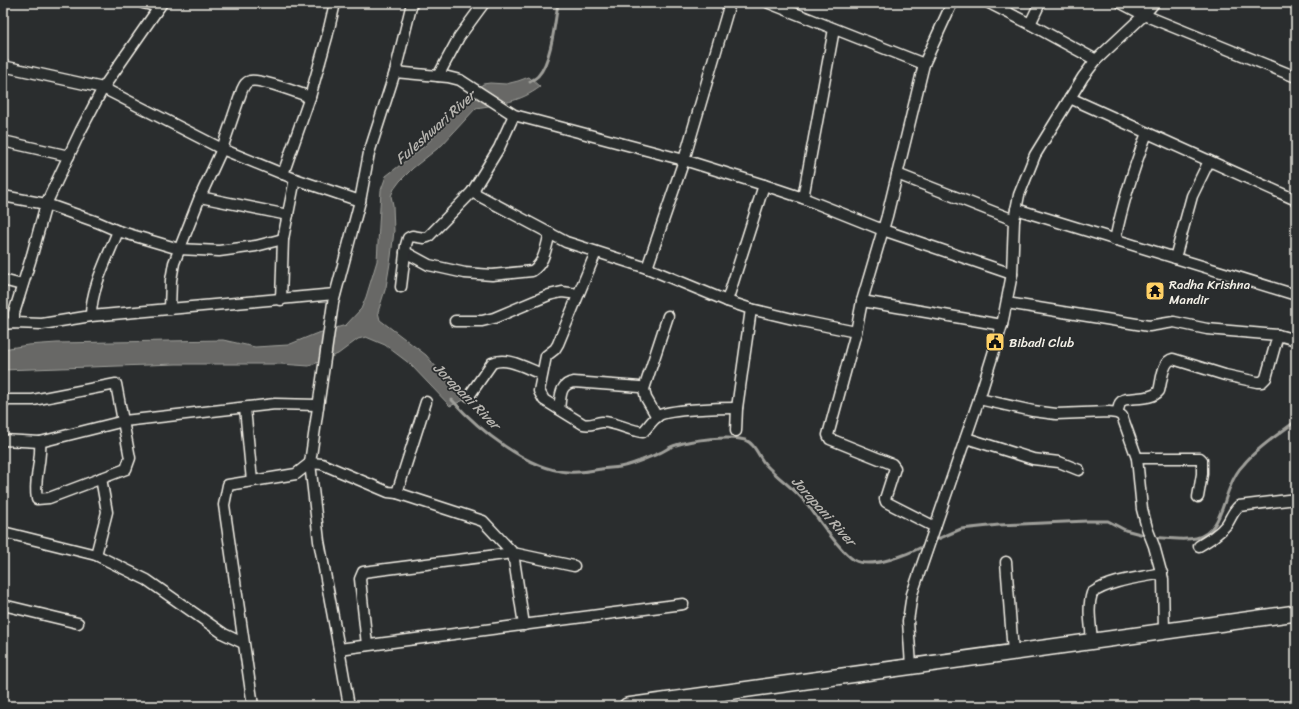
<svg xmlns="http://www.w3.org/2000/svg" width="1299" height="709" font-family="Sriracha,sans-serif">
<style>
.water{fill:#676866;stroke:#9f9f9a}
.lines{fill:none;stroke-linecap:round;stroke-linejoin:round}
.stream{stroke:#9f9f9a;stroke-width:3}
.street-casing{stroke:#f4f1e8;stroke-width:13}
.secondary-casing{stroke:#f4f1e8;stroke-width:18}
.street{stroke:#2a2d2e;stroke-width:10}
.secondary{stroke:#2a2d2e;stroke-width:15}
.labels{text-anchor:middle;stroke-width:3.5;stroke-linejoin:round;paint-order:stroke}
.poi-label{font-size:13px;fill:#f4f1e8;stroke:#2a2d2e;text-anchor:start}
.water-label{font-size:14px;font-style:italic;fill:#b5b3ae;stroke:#2a2d2e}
</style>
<rect width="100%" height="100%" fill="#2a2d2e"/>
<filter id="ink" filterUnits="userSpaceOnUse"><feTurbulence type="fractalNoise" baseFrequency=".025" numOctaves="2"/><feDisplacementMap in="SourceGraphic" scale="8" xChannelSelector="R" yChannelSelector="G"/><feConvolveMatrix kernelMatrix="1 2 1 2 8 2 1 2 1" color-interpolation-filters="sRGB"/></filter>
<g filter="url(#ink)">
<path class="water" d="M529,77L540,87C520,102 500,104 476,108L442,145L413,168L400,181L394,189L391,196L393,205L394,231L391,257L386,287L378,312L380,320L426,355L464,400L450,406L410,364L385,345L366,337L358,339L338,354L309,366L281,364H176L3,370V349L28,345L57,343L223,340L255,347L288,345L315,334L346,325L361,309L366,297L377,261L381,190L386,176L426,145L470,94L483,84L490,83L506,84L518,81Z"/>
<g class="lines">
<g class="stream">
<path d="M530,82C532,80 535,79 538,76C551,63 555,22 558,3"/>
<path d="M452,400C478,429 528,470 568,472C580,473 590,471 601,469C607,468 614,468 620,467C632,465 645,459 657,454C663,452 669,447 676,445C692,440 729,435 745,440C755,443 759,458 766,465C779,479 796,490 808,505C818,519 840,552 854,560C872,570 910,553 926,545"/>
<path d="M1153,537C1167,538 1182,541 1196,538C1219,533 1222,505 1230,487C1233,479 1238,470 1244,464C1258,447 1279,434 1296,421"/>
<polyline points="933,541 961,529 999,525 1087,521 1108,521 1125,530 1148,536"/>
</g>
<defs>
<g id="street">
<polyline points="143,3 159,7"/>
<polyline points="769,3 924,64"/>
<polyline points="989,3 1030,24 1096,60"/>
<polyline points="1121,3 1144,15 1296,77"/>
<polyline points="1030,24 1040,3"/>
<polyline points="3,66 103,88 222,149 295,179 360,201"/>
<polyline points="395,72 448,77 460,80 514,115 684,160 764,185 803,198 883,230 1012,274"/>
<polyline points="438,76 459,37 484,3"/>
<polyline points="1070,98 1296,200"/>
<polyline points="3,141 69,156"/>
<polyline points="283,174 310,97 327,37 335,3"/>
<polyline points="897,174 1014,220"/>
<polyline points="472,192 566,242 647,268 727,301 751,309 797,320 856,332"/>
<polyline points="3,196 46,204 97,222 118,231 179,249 219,251 256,246 283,239"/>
<polyline points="200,197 288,215"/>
<polyline points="803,198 834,29"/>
<polyline points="1016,209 1296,295"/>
<path d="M1115,240C1123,201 1133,170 1147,133"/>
<path d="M405,252L429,265L465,273L492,275L532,271C545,263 546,246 550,233"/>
<path d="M596,252L558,344L555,349L546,356L539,391L544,400L583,424C590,426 594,423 602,422C613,421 630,431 643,432C648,427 652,420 658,416C668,409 723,408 737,408"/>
<polyline points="1175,258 1192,196 1209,161"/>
<polyline points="647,268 684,160 730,3"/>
<polyline points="3,280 22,285"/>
<polyline points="401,287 406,245 408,238 412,236 424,238 428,237 472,192 499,148 514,115"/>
<polyline points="281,300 283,239 295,179"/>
<polyline points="727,301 764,185"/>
<polyline points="862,301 1002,325"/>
<polyline points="1007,303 1149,326 1174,322 1207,329 1278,335 1296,340"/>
<path d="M170,309L171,280L174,263L200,197L222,149L242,90C244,86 245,82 250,81C259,78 299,93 310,97"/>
<path d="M91,316C91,288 108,257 118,231"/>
<polyline points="455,321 482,321 494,318 549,295 562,292 578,294"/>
<polyline points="14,323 14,313 32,255 46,204 81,130 103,88 162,3"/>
<polyline points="3,324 14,323 42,324 91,316 335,294"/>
<polyline points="644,389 668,316"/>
<path d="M469,396L492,363C508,356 527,369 542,374"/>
<polyline points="979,399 1033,411 1056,414 1109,412 1117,413 1122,416 1137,458 1142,509 1147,528 1154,546 1163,579 1164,631"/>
<path d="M3,400H33L116,384L130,458L126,469L49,498L37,499C33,481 42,461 40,442"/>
<polyline points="245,408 252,481"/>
<path d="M559,409C561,397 559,384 574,382L640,387L644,389L646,398L657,417"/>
<path d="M1117,413L1120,403L1123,400C1134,397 1152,400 1159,391C1162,381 1162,361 1173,359L1225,375L1257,382H1262L1266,378L1278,335"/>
<polyline points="736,431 737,408 751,309"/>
<polyline points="966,438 1033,459 1059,462 1079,470"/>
<polyline points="3,440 40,442 124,421 275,404 318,405"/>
<polyline points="1137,458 1200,458 1202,460 1202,474 1198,497"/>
<polyline points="397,493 426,402"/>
<polyline points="935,527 886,502 885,499 895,468 892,464 830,439 828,435 856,332 862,301 887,216 924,64 952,3"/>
<polyline points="3,532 96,555 147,580 224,634 243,643"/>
<path d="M1199,546C1209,540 1219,534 1227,524C1231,518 1233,511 1239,506L1296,499"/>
<polyline points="96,555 107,512 101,478"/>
<polyline points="1006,562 1013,652"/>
<polyline points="3,605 78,623"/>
<path d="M1092,641C1091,625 1087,608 1092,593C1111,580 1139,578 1162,573"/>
<polyline points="367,645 360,579 363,572 513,553 524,625"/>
<polyline points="339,649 319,541 310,463 333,303 360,201 369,153 395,72 412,3"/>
<polyline points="911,666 908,621 912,594 979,399 1002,325 1012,274 1014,220 1019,195 1035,155 1083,77 1096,60 1144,15 1154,3"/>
<polyline points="253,706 224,505 228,485 296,474 310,463 322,464 388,492 397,493 483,521 513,553 574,566"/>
<polyline points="349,706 339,649 683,604"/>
</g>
<polyline id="secondary" points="627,706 1296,613"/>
</defs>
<use href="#street" class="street-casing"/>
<use href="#secondary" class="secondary-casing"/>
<use href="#street" class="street"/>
<use href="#secondary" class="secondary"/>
</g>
</g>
<defs>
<symbol id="temple-square" viewBox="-11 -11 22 22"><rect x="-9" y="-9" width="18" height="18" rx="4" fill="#ffd166" stroke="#2a2d2e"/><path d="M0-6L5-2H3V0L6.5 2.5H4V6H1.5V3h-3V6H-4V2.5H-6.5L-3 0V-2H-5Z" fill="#111"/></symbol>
<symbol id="civic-square" viewBox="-11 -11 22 22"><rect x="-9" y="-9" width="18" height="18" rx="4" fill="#ffd166" stroke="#2a2d2e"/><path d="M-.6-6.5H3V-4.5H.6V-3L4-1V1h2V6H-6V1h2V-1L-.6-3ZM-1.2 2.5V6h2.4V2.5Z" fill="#111"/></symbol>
</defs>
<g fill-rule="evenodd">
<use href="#temple-square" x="1144" y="280" width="22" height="22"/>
<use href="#civic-square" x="984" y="331" width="22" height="22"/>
</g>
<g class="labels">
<g class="poi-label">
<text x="1169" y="289">Radha Krishna<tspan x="1169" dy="15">Mandir</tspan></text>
<text x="1009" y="347">Bibadi Club</text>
</g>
<g class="water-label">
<text transform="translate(435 127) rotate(-42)" y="5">Fuleshwari River</text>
<text transform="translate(467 396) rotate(45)" y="5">Jorapani River</text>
<text transform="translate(824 511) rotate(48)" y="5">Jorapani River</text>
</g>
</g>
<rect width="1299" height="709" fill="none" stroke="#2a2d2e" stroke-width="16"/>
<rect x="8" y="8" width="1283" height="693" fill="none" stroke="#f4f1e8" stroke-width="1.5" filter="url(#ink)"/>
</svg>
